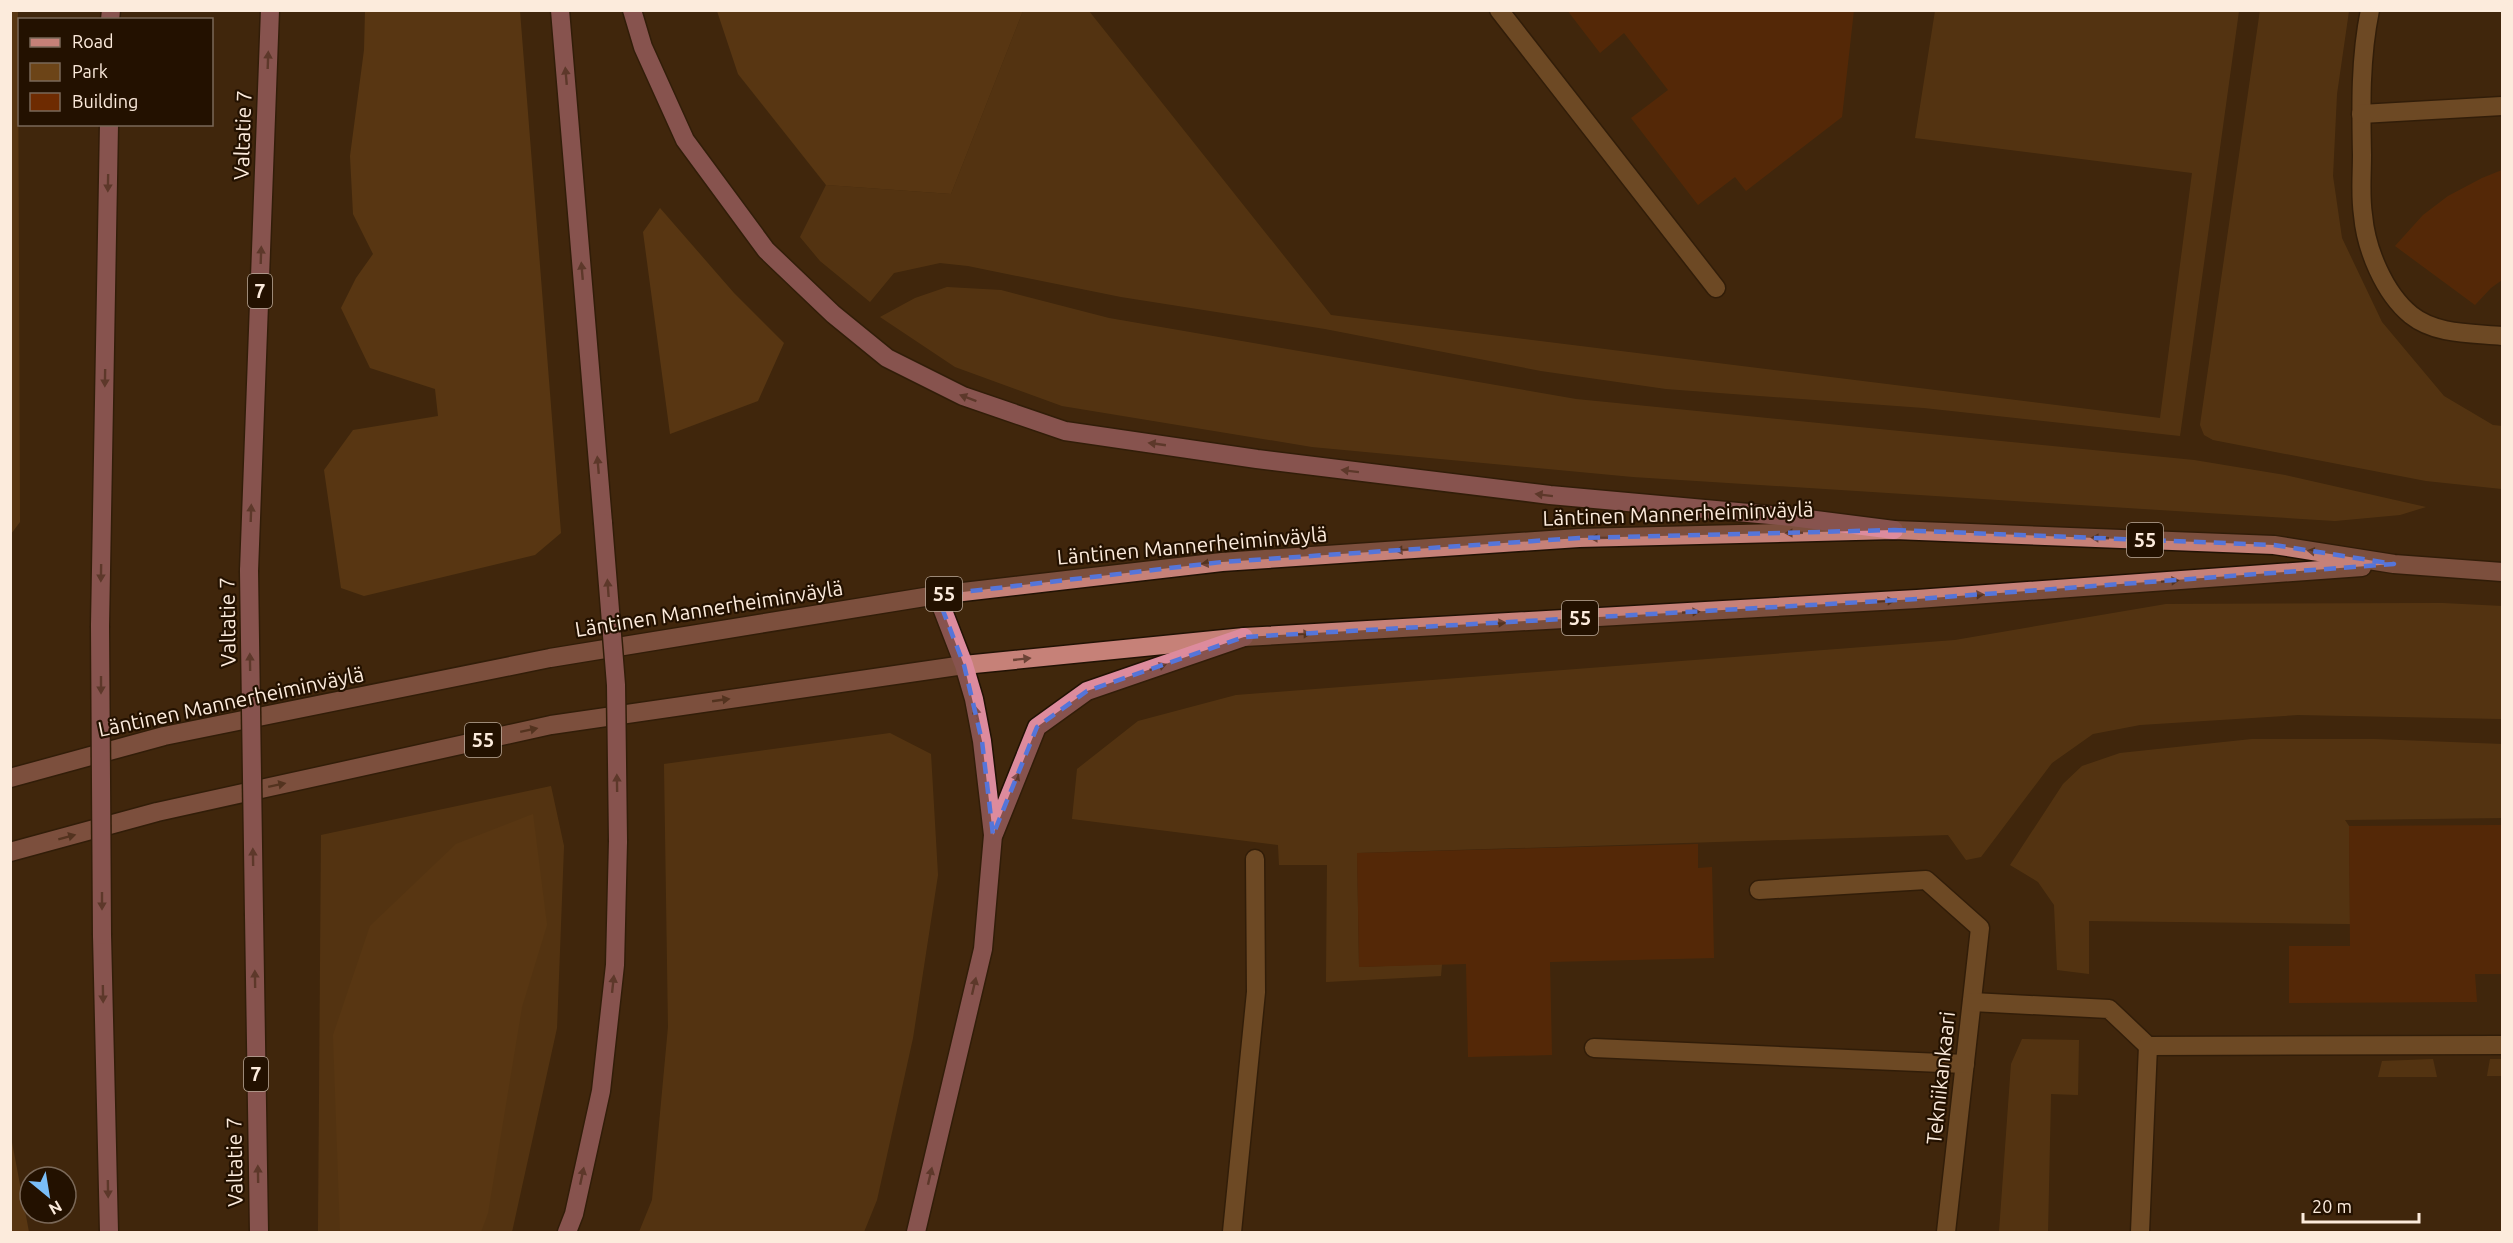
<svg xmlns="http://www.w3.org/2000/svg" width="2513" height="1243" font-family="Ubuntu,sans-serif">
<style>
.green{fill:#6c4417}
.forest{fill:#754a1a}
.building{fill:#6e2b01}
.lines{fill:none;stroke-linecap:round;stroke-linejoin:round}
.minor-casing{stroke:#211204;stroke-width:21}
.major-casing{stroke:#211204;stroke-width:21}
.highway-casing{stroke:#211204;stroke-width:21}
.minor{stroke:#a47341;stroke-width:18}
.major{stroke:#c68178;stroke-width:18}
.highway{stroke:#dd8b9d;stroke-width:18}
.highway-bridge-casing{stroke:#211204;stroke-width:21;stroke-linecap:butt}
.highway-bridge{stroke:#dd8b9d;stroke-width:18}
.oneway{fill:#804e4e}
.oneway2{fill:#6c4336}
.marked{fill:none;stroke:#5575d9;stroke-width:4.5;stroke-dasharray:12 8;stroke-linejoin:round}
.labels{text-anchor:middle;stroke-width:4.5;stroke-linejoin:round;paint-order:stroke}
.shield{fill:#231100;stroke:#bbaa9a;stroke-width:1.5}
.shield-label{font-size:20px;font-weight:bold;fill:#fcebdc}
.street-label{font-size:21px;fill:#fcebdc;stroke:#231100}
</style>
<rect width="100%" height="100%" fill="#40270c"/>
<g class="green">
<polygon points="2260,10 2349,11 2337,94 2333,176 2342,238 2382,322 2444,396 2493,425 2502,426 2502,489 2426,481 2213,440 2204,435 2200,425"/>
<polygon points="1023,11 1089,11 1331,315 2160,418 2192,173 1915,138 1935,11 2239,11 2180,436 1924,408 1666,389 1541,371 1325,329 1121,297 968,266 940,263 894,273 870,302 820,261 800,237 826,185 951,194"/>
<polygon points="947,287 1001,290 1109,318 1576,399 2194,460 2285,475 2426,507 2400,515 2335,521 1633,477 1312,447 1062,406 955,367 880,317 915,298"/>
<polygon points="2442,603 2502,606 2502,719 2298,715 2140,725 2093,734 2052,763 1981,857 1966,860 1948,835 1357,853 1359,967 1442,964 1441,976 1326,982 1327,865 1279,865 1278,845 1072,819 1077,769 1138,721 1236,695 1955,640 2166,604"/>
<polygon points="890,733 931,754 938,875 913,1038 877,1200 864,1232 639,1232 652,1200 668,1027 664,764"/>
<polygon points="2252,739 2374,739 2502,744 2502,818 2345,820 2349,826 2350,924 2089,921 2089,974 2057,970 2054,905 2038,882 2010,865 2063,784 2082,766 2120,753"/>
<polygon points="551,786 564,846 557,1028 512,1232 318,1232 321,835"/>
<polygon points="2022,1039 2079,1040 2078,1095 2051,1094 2048,1232 1999,1232 2011,1064"/>
<polygon points="2433,1059 2437,1077 2378,1077 2382,1061"/>
<polygon points="2490,1059 2502,1059 2502,1076 2487,1076"/>
</g>
<g class="forest">
<polygon points="18,11 20,522 11,534 10,11"/>
<polygon points="365,11 520,11 561,533 535,555 364,596 341,588 324,470 353,430 438,416 435,389 370,368 341,308 356,278 373,254 353,214 350,156 364,50"/>
<polygon points="717,11 717,10 1023,11 951,194 826,185 738,74"/>
<polygon points="660,208 734,293 784,343 758,401 670,434 643,232"/>
<polygon points="533,814 547,925 522,1007 488,1213 481,1232 340,1232 333,1035 370,926 456,844"/>
<polygon points="11,1137 29,1232 11,1232"/>
</g>
<g class="building">
<polygon points="1567,10 1854,10 1842,117 1746,191 1735,177 1698,205 1631,118 1668,90 1624,33 1600,53"/>
<polygon points="2502,170 2502,280 2491,288 2475,305 2395,246 2423,215 2448,196 2482,178"/>
<polygon points="2502,825 2502,974 2475,974 2477,1002 2289,1003 2289,946 2350,946 2349,826"/>
<polygon points="1698,844 1698,868 1712,867 1714,958 1550,962 1552,1055 1468,1057 1466,964 1359,967 1357,853"/>
</g>
<g class="lines">
<defs>
<g id="minor">
<polyline points="1499,10 1716,288"/>
<path d="M2370,10C2360,58 2361,107 2362,155C2362,175 2360,195 2363,215C2366,249 2384,293 2411,315C2436,335 2472,333 2502,336"/>
<polyline points="2361,114 2502,106"/>
<polyline points="1759,890 1926,880 1980,928 1946,1232"/>
<polyline points="1972,1002 2109,1009 2148,1046"/>
<polyline points="1594,1048 1965,1064"/>
<polyline points="1232,1232 1256,992 1255,859"/>
<polyline points="2140,1232 2148,1046 2502,1045"/>
</g>
<g id="major">
<polyline points="10,778 164,736 550,658 937,595 1222,562 1579,538 1894,530 2274,545 2394,564 2502,572"/>
<polyline points="10,852 157,812 551,725 964,665 1244,637 1917,599 2362,567"/>
</g>
<g id="highway">
<polyline points="560,10 603,523"/>
<polyline points="632,10 643,47 685,140 766,250 833,314 887,358 963,396 1065,431 1257,459 1550,495 1792,517 1894,530"/>
<polyline points="110,20 111,10"/>
<polyline points="249,571 270,10"/>
<polyline points="100,626 109,124"/>
<polyline points="994,834 1037,727 1087,691 1244,637"/>
<polyline points="254,915 259,1232"/>
<polyline points="102,935 109,1232"/>
<polyline points="567,1232 574,1214 601,1091 615,965 618,841"/>
<polyline points="916,1232 983,949 993,835 982,741 974,699 964,665 937,595"/>
</g>
</defs>
<use href="#minor" class="minor-casing"/>
<use href="#major" class="major-casing"/>
<use href="#highway" class="highway-casing"/>
<use href="#minor" class="minor"/>
<use href="#major" class="major"/>
<use href="#highway" class="highway"/>
<defs>
<g id="highway-bridge">
<polyline points="603,523 616,685 618,841"/>
<polyline points="249,571 254,915"/>
<polyline points="100,626 102,935"/>
</g>
</defs>
<use href="#highway-bridge" class="highway-bridge-casing"/>
<use href="#highway-bridge" class="highway-bridge"/>
</g>
<defs><path id="oneway-solid" d="M-6-.8H1V-3.2L6.5 0L1 3.2V.8H-6Z" transform="scale(1.5)"/></defs>
<g class="oneway">
<use href="#oneway-solid" transform="translate(268 60) rotate(-88)"/>
<use href="#oneway-solid" transform="translate(566 76) rotate(-95)"/>
<use href="#oneway-solid" transform="translate(108 183) rotate(91)"/>
<use href="#oneway-solid" transform="translate(261 255) rotate(-88)"/>
<use href="#oneway-solid" transform="translate(582 271) rotate(-95)"/>
<use href="#oneway-solid" transform="translate(105 378) rotate(91)"/>
<use href="#oneway-solid" transform="translate(968 398) rotate(-159)"/>
<use href="#oneway-solid" transform="translate(1157 444) rotate(-172)"/>
<use href="#oneway-solid" transform="translate(598 465) rotate(-95)"/>
<use href="#oneway-solid" transform="translate(1350 471) rotate(-173)"/>
<use href="#oneway-solid" transform="translate(1544 495) rotate(-173)"/>
<use href="#oneway-solid" transform="translate(251 513) rotate(-88)"/>
<use href="#oneway-solid" transform="translate(101 573) rotate(91)"/>
<use href="#oneway-solid" transform="translate(608 588) rotate(-94)"/>
<use href="#oneway-solid" transform="translate(250 662) rotate(-91)"/>
<use href="#oneway-solid" transform="translate(1158 667) rotate(-19)"/>
<use href="#oneway-solid" transform="translate(101 685) rotate(90)"/>
<use href="#oneway-solid" transform="translate(977 715) rotate(-102)"/>
<use href="#oneway-solid" transform="translate(1015 781) rotate(-68)"/>
<use href="#oneway-solid" transform="translate(617 783) rotate(-91)"/>
<use href="#oneway-solid" transform="translate(253 857) rotate(-91)"/>
<use href="#oneway-solid" transform="translate(102 901) rotate(90)"/>
<use href="#oneway-solid" transform="translate(255 979) rotate(-91)"/>
<use href="#oneway-solid" transform="translate(613 984) rotate(-84)"/>
<use href="#oneway-solid" transform="translate(974 986) rotate(-77)"/>
<use href="#oneway-solid" transform="translate(103 994) rotate(89)"/>
<use href="#oneway-solid" transform="translate(258 1174) rotate(-91)"/>
<use href="#oneway-solid" transform="translate(582 1176) rotate(-78)"/>
<use href="#oneway-solid" transform="translate(930 1176) rotate(-77)"/>
<use href="#oneway-solid" transform="translate(108 1189) rotate(89)"/>
</g>
<g class="oneway2">
<use href="#oneway-solid" transform="translate(1794 533) rotate(179)"/>
<use href="#oneway-solid" transform="translate(1599 538) rotate(179)"/>
<use href="#oneway-solid" transform="translate(2100 538) rotate(-178)"/>
<use href="#oneway-solid" transform="translate(1404 550) rotate(176)"/>
<use href="#oneway-solid" transform="translate(2316 552) rotate(-171)"/>
<use href="#oneway-solid" transform="translate(1210 563) rotate(173)"/>
<use href="#oneway-solid" transform="translate(2170 581) rotate(-4)"/>
<use href="#oneway-solid" transform="translate(1975 595) rotate(-4)"/>
<use href="#oneway-solid" transform="translate(1886 601) rotate(-3)"/>
<use href="#oneway-solid" transform="translate(1691 612) rotate(-3)"/>
<use href="#oneway-solid" transform="translate(1497 623) rotate(-3)"/>
<use href="#oneway-solid" transform="translate(1302 634) rotate(-3)"/>
<use href="#oneway-solid" transform="translate(1022 659) rotate(-6)"/>
<use href="#oneway-solid" transform="translate(721 700) rotate(-8)"/>
<use href="#oneway-solid" transform="translate(529 730) rotate(-12)"/>
<use href="#oneway-solid" transform="translate(277 785) rotate(-12)"/>
<use href="#oneway-solid" transform="translate(67 837) rotate(-15)"/>
</g>
<path d="M0 0H2513V1243H0ZM1894,530L2274,545L2394,564L1917,599L1244,637L1087,691L1037,727L993,835L982,741L964,665L937,595L1222,562L1579,538Z" fill="#40270c" fill-opacity=".55" fill-rule="evenodd"/>
<path class="marked" d="M1894,530L2274,545L2394,564L1917,599L1244,637L1087,691L1037,727L993,835L982,741L964,665L937,595L1222,562L1579,538Z"/>
<g class="labels">
<g class="shield">
<rect x="248" y="274" width="24" height="34" rx="4.5"/>
<rect x="2127" y="523" width="36" height="34" rx="4.5"/>
<rect x="926" y="577" width="36" height="34" rx="4.5"/>
<rect x="1562" y="601" width="36" height="34" rx="4.5"/>
<rect x="465" y="723" width="36" height="34" rx="4.5"/>
<rect x="244" y="1057" width="24" height="34" rx="4.5"/>
</g>
<g class="shield-label">
<text x="260" y="298">7</text>
<text x="2145" y="547">55</text>
<text x="944" y="601">55</text>
<text x="1580" y="625">55</text>
<text x="483" y="747">55</text>
<text x="256" y="1081">7</text>
</g>
<g class="street-label">
<text transform="translate(243 135) rotate(-88)" y="7">Valtatie 7</text>
<text transform="translate(1678 514) rotate(-2)" y="7">Läntinen Mannerheiminväylä</text>
<text transform="translate(1192 546) rotate(-5)" y="7">Läntinen Mannerheiminväylä</text>
<text transform="translate(709 609) rotate(-9)" y="7">Läntinen Mannerheiminväylä</text>
<text transform="translate(228 622) rotate(-91)" y="7">Valtatie 7</text>
<text transform="translate(231 702) rotate(-12)" y="7">Läntinen Mannerheiminväylä</text>
<text transform="translate(1941 1078) rotate(-84)" y="7">Tekniikankaari</text>
<text transform="translate(235 1162) rotate(-91)" y="7">Valtatie 7</text>
</g>
</g>
<rect width="2513" height="1243" fill="none" stroke="#fcebdc" stroke-width="24"/>
<rect x="18" y="18" width="195" height="108" fill="#231100" stroke="#7a6858" stroke-width="1.5"/>
<rect x="30" y="38" width="30" height="9" fill="#c68178" stroke="#7a6858" stroke-width="1.5"/>
<text x="72" y="48" font-size="18" fill="#fcebdc">Road</text>
<rect x="30" y="63" width="30" height="18" fill="#6c4417" stroke="#7a6858" stroke-width="1.5"/>
<text x="72" y="78" font-size="18" fill="#fcebdc">Park</text>
<rect x="30" y="93" width="30" height="18" fill="#6e2b01" stroke="#7a6858" stroke-width="1.5"/>
<text x="72" y="108" font-size="18" fill="#fcebdc">Building</text>
<g transform="translate(48 1195) rotate(150)"><circle r="28" fill="#231100" stroke="#7a6858" stroke-width="1.5"/>
<path d="M0-4.5L10 22L0 15L-10 22Z" fill="#7abef8"/>
<text y="-9" font-size="16" font-weight="bold" text-anchor="middle" fill="#fcebdc">N</text>
</g>
<path d="M2303 1213v9h116v-9" fill="none" stroke="#fcebdc" stroke-width="3"/>
<text x="2312" y="1213" font-size="18" fill="#fcebdc" stroke="#231100" stroke-width="4.5" paint-order="stroke">20 m</text>
</svg>
